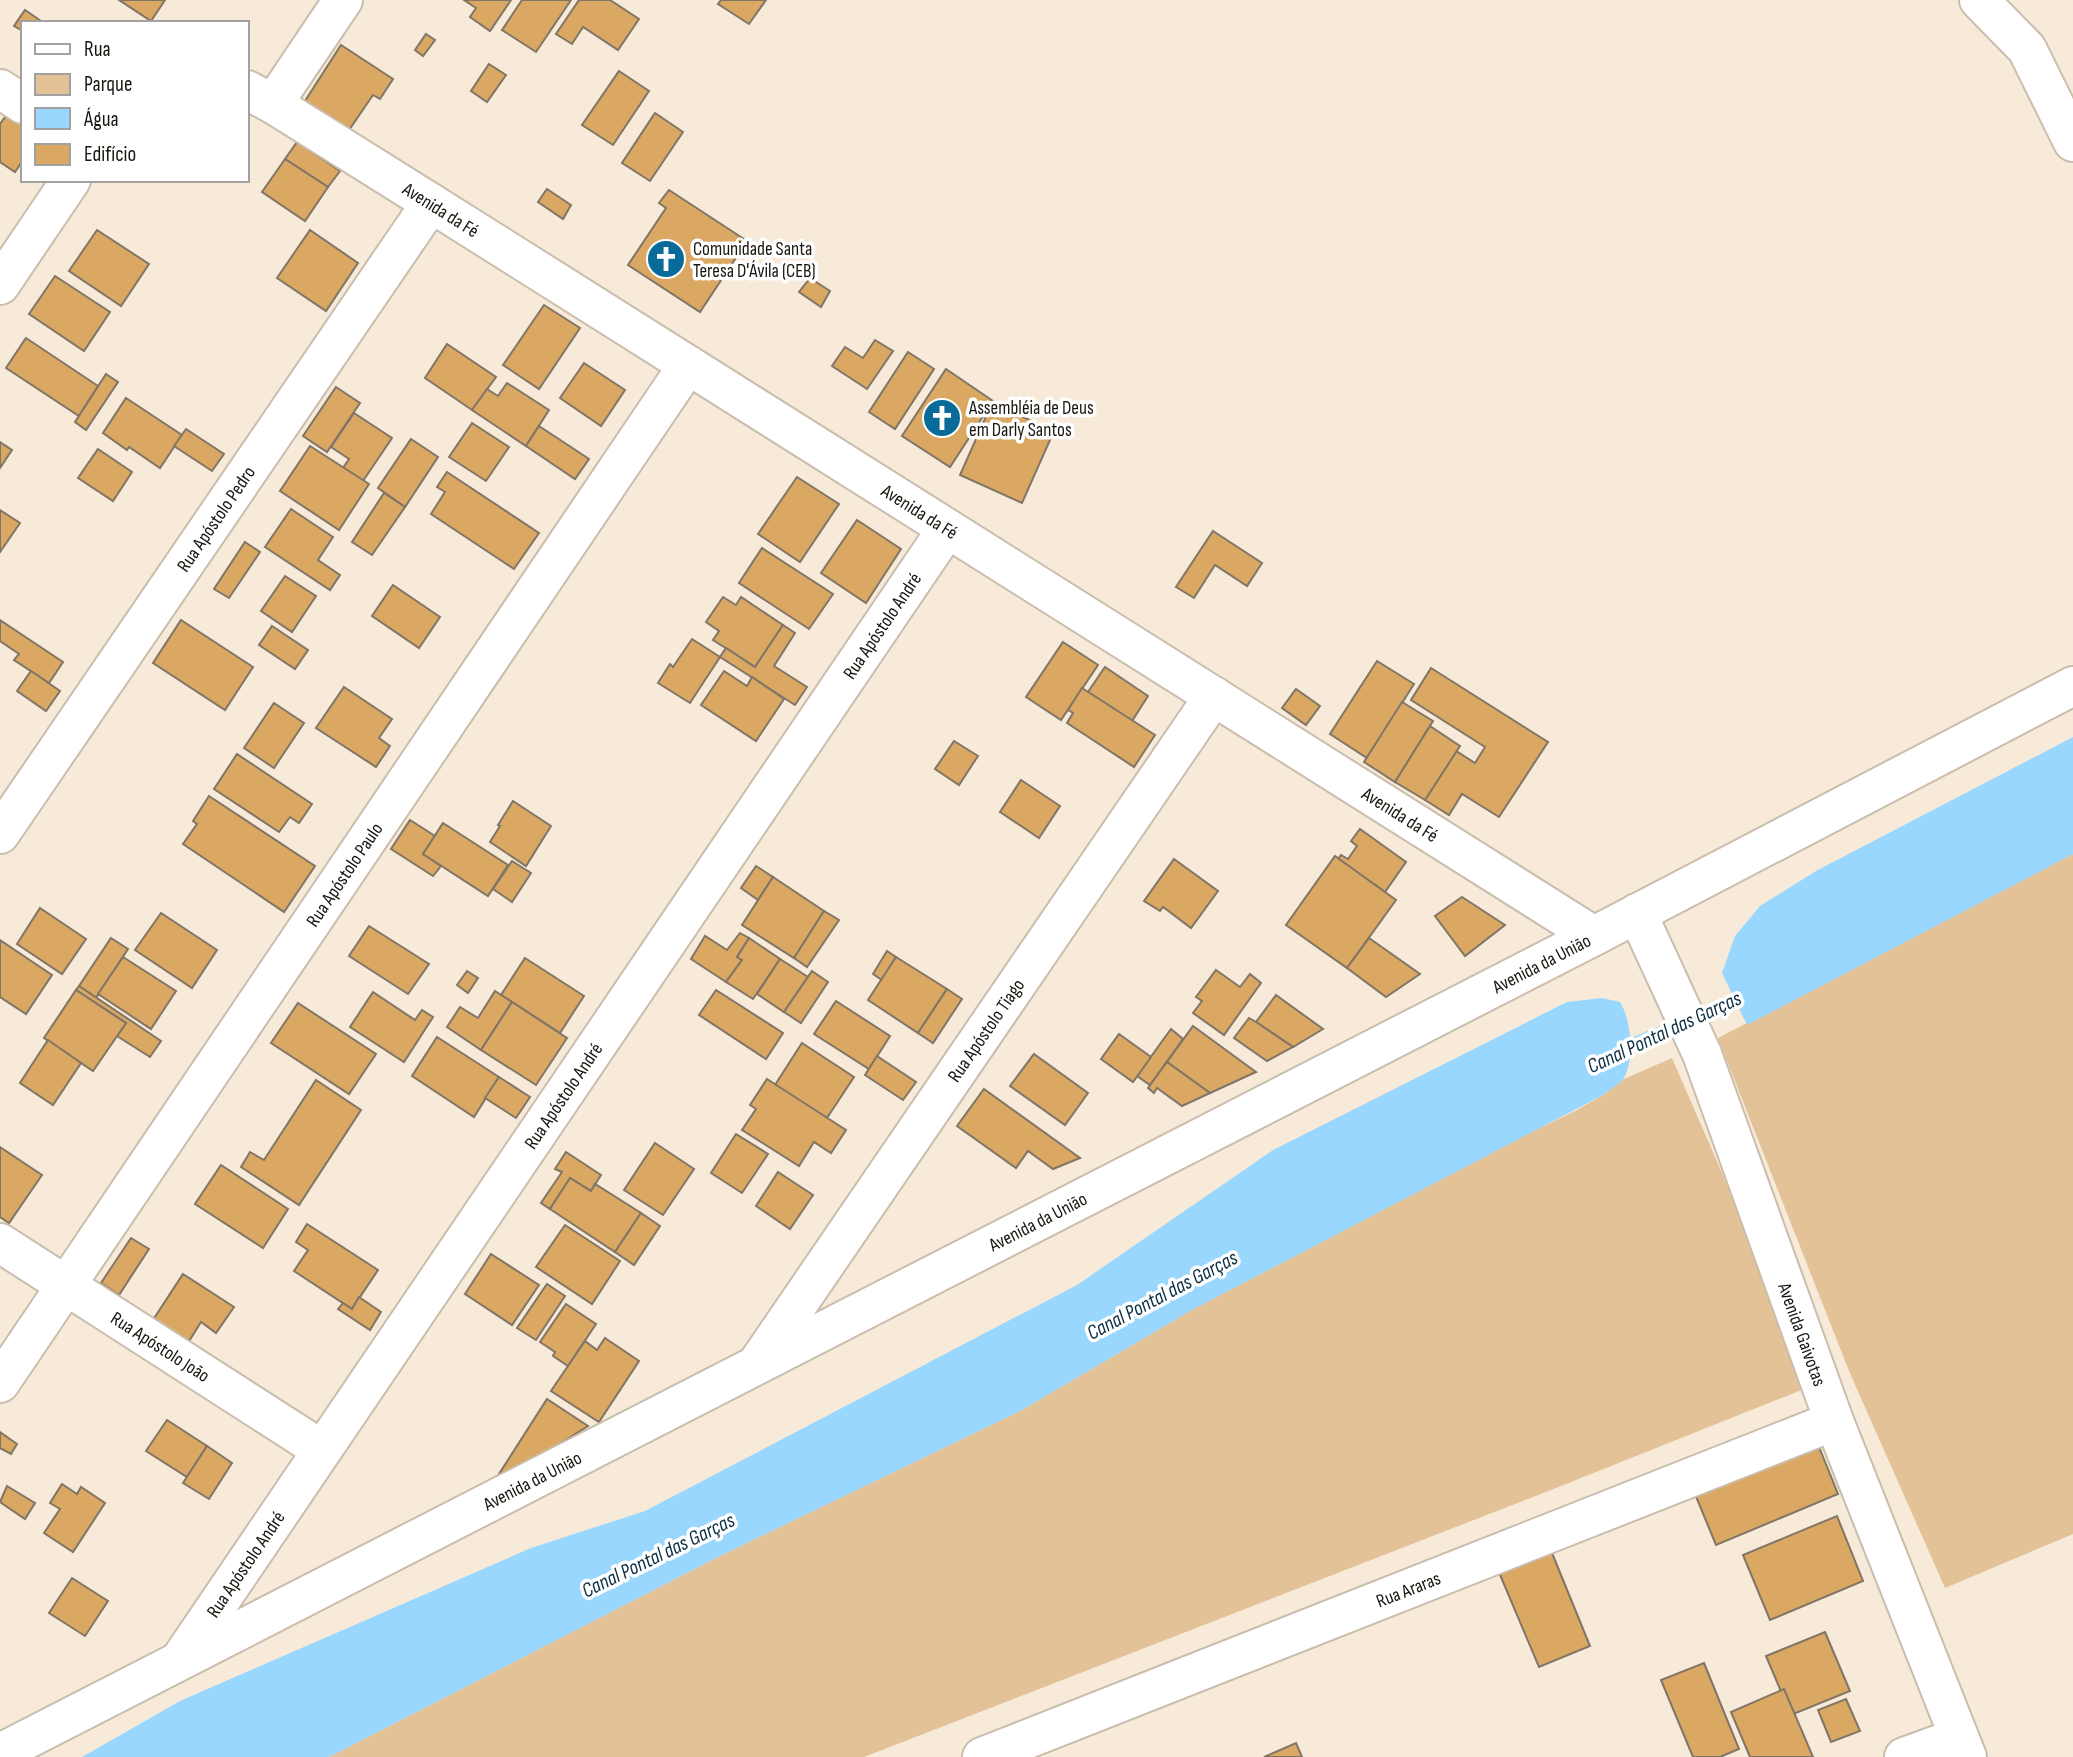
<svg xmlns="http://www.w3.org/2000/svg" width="2073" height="1757" font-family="'Sofia Sans Condensed',sans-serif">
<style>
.green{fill:#e3c298}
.water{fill:#99d7fe}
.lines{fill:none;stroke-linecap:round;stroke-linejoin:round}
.stream{stroke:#99d7fe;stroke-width:12}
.building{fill:#daa863;stroke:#817566;stroke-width:2}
.street-casing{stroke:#cabdad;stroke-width:42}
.street{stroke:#fff;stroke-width:38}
.labels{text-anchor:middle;stroke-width:7;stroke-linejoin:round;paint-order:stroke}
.street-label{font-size:19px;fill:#1a150f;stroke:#fff}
.poi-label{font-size:19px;fill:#1a150f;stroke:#fff;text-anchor:start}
.water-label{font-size:21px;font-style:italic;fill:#0b2e42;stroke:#fff}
</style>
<rect width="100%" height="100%" fill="#f7ead9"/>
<g class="green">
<polygon points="2073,854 2073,1534 1945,1588 1849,1371 1718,1038"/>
<polygon points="1672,1058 1746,1228 1809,1387 1551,1490 864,1757 329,1757 716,1558 1022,1410 1190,1311 1519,1138 1577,1110 1603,1095 1624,1079"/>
</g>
<g class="water">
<polygon points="2073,737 2073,854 1747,1025 1722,973 1735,936 1760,906 1816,871"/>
<path d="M1602,998L1620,1002C1631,1020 1635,1058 1624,1078C1620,1084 1609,1090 1603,1095L1190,1311L1022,1410L716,1558L329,1757H82L180,1701L531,1548L645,1511L1077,1285L1273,1150L1567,1002Z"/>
</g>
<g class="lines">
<path class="stream" d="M1617,1052C1660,1029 1707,1017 1750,993"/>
</g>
<g class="building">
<polygon points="119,0 165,0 151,21"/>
<polygon points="464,0 511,0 490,31 470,17 476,8"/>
<polygon points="522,0 571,0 536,52 502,30"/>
<polygon points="579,0 610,0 639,19 618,50 583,27 572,44 556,34"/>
<polygon points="721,0 766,0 749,24 718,4"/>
<polygon points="25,10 44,23 23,23 23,31 14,26"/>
<polygon points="426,34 435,40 423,56 415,50"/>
<polygon points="341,45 393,79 380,99 373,95 349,130 305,101"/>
<polygon points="489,64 506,75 487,102 471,91"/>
<polygon points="619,71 649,91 613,145 582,125"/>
<polygon points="8,113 23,123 23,160 15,172 0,162 0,124"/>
<polygon points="655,113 683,132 650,181 622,163"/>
<polygon points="297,142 340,171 328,187 285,159"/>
<polygon points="285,159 328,187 305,221 262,192"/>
<polygon points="547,189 571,205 563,219 538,202"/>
<polygon points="669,190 747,241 700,312 628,265 666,208 659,203"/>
<polygon points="97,230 149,264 121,306 69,271"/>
<polygon points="310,230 358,263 326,311 277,278"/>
<polygon points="55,276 110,312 84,351 29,314"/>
<polygon points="810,278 830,291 821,307 799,292"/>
<polygon points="544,305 580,328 539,389 503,365"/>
<polygon points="26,338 98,386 79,416 6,368"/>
<polygon points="875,340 893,351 867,389 832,366 845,347 863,358"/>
<polygon points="447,344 496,377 472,410 425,378"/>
<polygon points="908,352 934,369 895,429 869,412"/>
<polygon points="584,363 625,390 601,426 560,398"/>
<polygon points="946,369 993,401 950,467 902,436"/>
<polygon points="106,374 118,382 86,430 75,422"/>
<polygon points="507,383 549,410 526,446 472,410 487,389 498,396"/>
<polygon points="336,387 360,403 327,452 303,436"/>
<polygon points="126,398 182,435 160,468 129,447 127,450 103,433"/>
<polygon points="992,403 1054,431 1022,503 960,475"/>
<polygon points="354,413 392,438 363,481 343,468 349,459 331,447"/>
<polygon points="472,423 509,447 486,481 449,457"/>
<polygon points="539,426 589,459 575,479 526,446"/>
<polygon points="186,429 224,454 212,471 174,446"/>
<polygon points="411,439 438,457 405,507 378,488"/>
<polygon points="0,442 12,450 0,468"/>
<polygon points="310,446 369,484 339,530 280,491"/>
<polygon points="98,449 132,472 113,501 78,478"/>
<polygon points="447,472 539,533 514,569 431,514 445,492 437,487"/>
<polygon points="797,477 839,504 800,562 758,534"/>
<polygon points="384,493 405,507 372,555 352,542"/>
<polygon points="291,509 333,537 318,560 340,575 330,590 265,547"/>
<polygon points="0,510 20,523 0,552"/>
<polygon points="857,520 901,549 866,603 821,573"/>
<polygon points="1213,531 1262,563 1247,586 1215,565 1194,598 1176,587"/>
<polygon points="245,542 260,552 229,598 214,589"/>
<polygon points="762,548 833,594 809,629 739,583"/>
<polygon points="285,576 316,596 292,632 261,611"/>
<polygon points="393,585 440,617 419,648 372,616"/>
<polygon points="723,597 736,605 741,597 783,625 755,667 713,640 719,631 706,622"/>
<polygon points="0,620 63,662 49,683 14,660 19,654 0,641"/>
<polygon points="181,620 253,667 225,710 153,663"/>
<polygon points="783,625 795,633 774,666 807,687 795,705 720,657 726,648 755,667"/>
<polygon points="272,626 308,650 295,669 259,645"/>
<polygon points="692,639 720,657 690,703 658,683 670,664 673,667"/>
<polygon points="1063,642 1098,665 1061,720 1026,697"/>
<polygon points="1377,661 1414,684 1367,758 1330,734"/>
<polygon points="1105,667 1148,696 1132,721 1088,692"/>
<polygon points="1431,668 1548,742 1499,817 1462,794 1449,815 1425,800 1456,751 1475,763 1485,747 1411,700"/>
<polygon points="31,671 60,691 46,711 17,691"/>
<polygon points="724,671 747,686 752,677 784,699 756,741 701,705"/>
<polygon points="344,687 392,719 379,738 390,746 376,767 316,728"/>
<polygon points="1082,688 1155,735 1134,767 1067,723 1073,713 1068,710"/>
<polygon points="1296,689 1320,706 1306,725 1282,708"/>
<polygon points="1402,702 1433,721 1395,782 1364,762"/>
<polygon points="274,703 304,723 274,768 244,748"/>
<polygon points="1430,726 1460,746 1425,800 1395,782"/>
<polygon points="954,741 978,756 959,785 935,769"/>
<polygon points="237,754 312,804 299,823 290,817 279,832 214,789"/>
<polygon points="1021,780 1060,806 1039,838 1000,812"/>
<polygon points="209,796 315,866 284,912 183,844 197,824 193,821"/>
<polygon points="513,801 551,826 526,866 490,842 500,826 498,825"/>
<polygon points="410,820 435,836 423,854 441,866 433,876 391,849"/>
<polygon points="443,823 508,865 488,896 423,854"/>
<polygon points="1360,829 1406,862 1385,892 1338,859 1341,855 1348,859 1357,846 1351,841"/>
<polygon points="1335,856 1396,900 1347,968 1286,925"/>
<polygon points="1174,859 1218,891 1191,928 1163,907 1160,911 1144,901"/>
<polygon points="512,861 531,873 512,902 493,889"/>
<polygon points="756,866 773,877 758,900 741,888"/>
<polygon points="773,877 824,911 794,958 742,925"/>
<polygon points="1462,897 1505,925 1465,956 1435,916"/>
<polygon points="40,908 86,939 62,974 17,944"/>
<polygon points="824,911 839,920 807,967 794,958"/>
<polygon points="161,913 217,950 192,988 135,950"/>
<polygon points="369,926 429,964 408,994 349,956"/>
<polygon points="740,933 749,938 737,957 742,960 726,982 691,959 705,936 727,950"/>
<polygon points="111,938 128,949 96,998 79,986"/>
<polygon points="749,938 780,959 753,999 726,982 742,960 737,957"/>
<polygon points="1369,938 1420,974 1386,997 1347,968"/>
<polygon points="0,940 52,975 26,1014 0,997"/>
<polygon points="887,951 896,957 882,980 873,974"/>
<polygon points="123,957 176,991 151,1029 98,994"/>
<polygon points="896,957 947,989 918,1033 868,1000"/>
<polygon points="525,958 584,996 560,1033 501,995"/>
<polygon points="780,959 808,977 784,1012 757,994"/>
<polygon points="1216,970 1240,987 1250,974 1261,983 1224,1035 1193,1013 1202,1001 1196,997"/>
<polygon points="467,971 478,978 468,993 457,985"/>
<polygon points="812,971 828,982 801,1023 784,1012"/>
<polygon points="79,986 161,1041 150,1057 117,1036 126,1023 76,990"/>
<polygon points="947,989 962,999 933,1043 918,1033"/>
<polygon points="76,990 126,1023 93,1071 44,1038"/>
<polygon points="716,990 783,1033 766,1059 699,1015"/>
<polygon points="495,991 512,1002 481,1050 447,1027 460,1007 478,1018"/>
<polygon points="373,992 415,1020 422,1010 433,1017 404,1062 350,1027"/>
<polygon points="1276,995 1323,1029 1293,1047 1256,1022"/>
<polygon points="836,1001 890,1036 869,1069 814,1034"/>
<polygon points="512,1002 567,1038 536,1085 481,1050"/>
<polygon points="298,1003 376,1054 349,1094 271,1043"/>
<polygon points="1249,1018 1256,1022 1293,1047 1267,1061 1234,1038"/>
<polygon points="1193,1026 1256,1072 1210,1093 1167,1062"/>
<polygon points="1171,1029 1183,1039 1150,1085 1137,1076"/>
<polygon points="1119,1034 1151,1057 1133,1082 1101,1059"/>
<polygon points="437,1037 499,1077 474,1117 412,1076"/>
<polygon points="48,1040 81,1063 53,1105 20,1083"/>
<polygon points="802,1043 854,1077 827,1118 775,1085"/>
<polygon points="1034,1054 1088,1093 1065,1125 1010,1086"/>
<polygon points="877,1056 916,1082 903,1100 865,1075"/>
<polygon points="1167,1062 1210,1093 1182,1106 1157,1088 1154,1093 1148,1088"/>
<polygon points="499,1077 530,1097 516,1118 485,1098"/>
<polygon points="767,1079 846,1130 831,1153 814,1142 799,1166 742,1130 756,1109 750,1105"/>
<polygon points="316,1080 361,1110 299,1205 241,1167 250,1152 264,1160"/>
<polygon points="984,1089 1080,1158 1053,1169 1028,1151 1016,1168 957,1126"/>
<polygon points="736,1134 768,1154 742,1193 711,1173"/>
<polygon points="655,1143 694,1169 663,1215 624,1190"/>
<polygon points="0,1147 42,1175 9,1223 0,1217"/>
<polygon points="566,1152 601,1175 591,1191 570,1178 550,1209 541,1203 562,1172 555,1169"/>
<polygon points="221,1165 288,1209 263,1248 195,1204"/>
<polygon points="778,1172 813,1195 790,1229 756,1206"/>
<polygon points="570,1178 591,1191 595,1184 641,1213 615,1252 550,1209"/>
<polygon points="641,1213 660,1226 634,1265 615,1252"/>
<polygon points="307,1224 378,1270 352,1309 294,1271 308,1250 296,1242"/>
<polygon points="565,1225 620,1261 592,1304 536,1267"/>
<polygon points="131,1238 149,1249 119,1295 101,1283"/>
<polygon points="491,1254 539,1285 512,1325 465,1294"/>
<polygon points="183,1274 234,1307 216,1333 201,1322 186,1346 151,1323"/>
<polygon points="547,1284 565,1296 536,1340 517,1328"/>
<polygon points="359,1297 381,1312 370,1330 338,1309 343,1303 352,1309"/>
<polygon points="566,1304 596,1324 568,1366 553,1356 555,1352 540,1342"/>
<polygon points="605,1338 639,1361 599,1422 551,1391 585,1341 597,1350"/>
<polygon points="547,1399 588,1426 506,1478 499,1474"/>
<polygon points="167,1420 207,1446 187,1477 146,1451"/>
<polygon points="0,1432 17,1444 11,1454 0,1448"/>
<polygon points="1817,1442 1838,1494 1716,1545 1695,1494"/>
<polygon points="207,1446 232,1463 209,1499 183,1483"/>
<polygon points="62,1484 77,1494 81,1487 105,1503 73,1552 44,1533 60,1509 50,1503"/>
<polygon points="7,1486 35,1503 25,1519 0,1502"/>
<polygon points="1837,1516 1863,1581 1770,1620 1743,1555"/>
<polygon points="1550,1548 1590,1646 1539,1667 1498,1570"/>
<polygon points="72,1578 108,1601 85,1636 49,1613"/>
<polygon points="1825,1632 1850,1691 1791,1715 1766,1656"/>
<polygon points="1704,1663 1739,1749 1720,1757 1693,1757 1661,1680"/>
<polygon points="1784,1689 1813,1757 1750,1757 1731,1712"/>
<polygon points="1846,1699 1860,1731 1831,1742 1818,1710"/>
<polygon points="1296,1743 1302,1757 1264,1757"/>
</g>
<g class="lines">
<defs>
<g id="street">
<polyline points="1979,0 2027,49 2073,142"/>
<polyline points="0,89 23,104"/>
<path id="s1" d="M247,90L273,104L431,203L1594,936"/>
<polyline points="273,104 343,0"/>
<polyline points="0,285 71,180"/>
<path id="s2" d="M0,834L431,203"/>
<path id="s3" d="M1637,913L1702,1054L1834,1421L1967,1757"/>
<path id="s4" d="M0,1243L322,1450"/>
<path id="s5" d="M759,1361L1214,696"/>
<path id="s6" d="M0,1383L688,365"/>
<path id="s7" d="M180,1660L947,529"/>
<path id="s8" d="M0,1753L1594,936L2073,686"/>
<path id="s9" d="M982,1757L1834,1421"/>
<polyline points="1904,1757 1959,1737"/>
</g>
</defs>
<use href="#street" class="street-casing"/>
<use href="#street" class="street"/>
</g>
<defs>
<symbol id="church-disc" viewBox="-11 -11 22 22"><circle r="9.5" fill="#086b99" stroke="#fff"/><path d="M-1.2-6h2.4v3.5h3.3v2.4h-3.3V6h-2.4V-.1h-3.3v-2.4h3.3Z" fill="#fff"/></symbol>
</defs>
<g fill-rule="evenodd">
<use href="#church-disc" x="644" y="237" width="44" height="44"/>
<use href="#church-disc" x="920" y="396" width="44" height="44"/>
</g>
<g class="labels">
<g class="street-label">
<text dy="7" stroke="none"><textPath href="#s1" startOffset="228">Avenida da Fé</textPath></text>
<text dy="7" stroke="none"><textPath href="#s1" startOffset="794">Avenida da Fé</textPath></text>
<text dy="7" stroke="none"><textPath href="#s2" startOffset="382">Rua Apóstolo Pedro</textPath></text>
<text dy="7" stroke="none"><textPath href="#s7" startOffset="1250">Rua Apóstolo André</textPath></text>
<text dy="7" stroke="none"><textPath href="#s1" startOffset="1362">Avenida da Fé</textPath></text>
<text dy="7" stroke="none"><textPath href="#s6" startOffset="614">Rua Apóstolo Paulo</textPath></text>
<text dy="7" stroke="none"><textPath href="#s8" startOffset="1732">Avenida da União</textPath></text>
<text dy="7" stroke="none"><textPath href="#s5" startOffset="401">Rua Apóstolo Tiago</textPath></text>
<text dy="7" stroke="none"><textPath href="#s7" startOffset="682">Rua Apóstolo André</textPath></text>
<text dy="7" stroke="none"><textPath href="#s8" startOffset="1166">Avenida da União</textPath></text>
<text dy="7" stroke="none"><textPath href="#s3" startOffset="453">Avenida Gaivotas</textPath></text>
<text dy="7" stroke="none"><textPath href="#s4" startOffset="191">Rua Apóstolo João</textPath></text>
<text dy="7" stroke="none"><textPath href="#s8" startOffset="598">Avenida da União</textPath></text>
<text dy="7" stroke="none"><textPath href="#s7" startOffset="116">Rua Apóstolo André</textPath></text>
<text dy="7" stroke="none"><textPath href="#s9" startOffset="458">Rua Araras</textPath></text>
</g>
<g class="poi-label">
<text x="693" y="255">Comunidade Santa<tspan x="693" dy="22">Teresa D'Ávila (CEB)</tspan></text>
<text x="969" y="414">Assembléia de Deus<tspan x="969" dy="22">em Darly Santos</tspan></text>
</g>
<g class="water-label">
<text transform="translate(1664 1032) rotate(-25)" y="7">Canal Pontal das Garças</text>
<text transform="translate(1162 1295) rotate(-28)" y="7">Canal Pontal das Garças</text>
<text transform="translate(658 1555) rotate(-26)" y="7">Canal Pontal das Garças</text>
</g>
</g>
<rect x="21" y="21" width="228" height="161" fill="#ffffff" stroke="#a3a19f" stroke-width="2"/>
<rect x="35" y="44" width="35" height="10" fill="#ffffff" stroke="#a3a19f" stroke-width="2"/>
<text x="84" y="56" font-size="21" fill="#1a150f">Rua</text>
<rect x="35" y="74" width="35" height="21" fill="#e3c298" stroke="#a3a19f" stroke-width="2"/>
<text x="84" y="91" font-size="21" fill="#1a150f">Parque</text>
<rect x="35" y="108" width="35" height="21" fill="#99d7fe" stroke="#a3a19f" stroke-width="2"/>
<text x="84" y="126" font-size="21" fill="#1a150f">Água</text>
<rect x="35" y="144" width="35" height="21" fill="#daa863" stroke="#a3a19f" stroke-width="2"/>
<text x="84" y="161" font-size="21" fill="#1a150f">Edifício</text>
</svg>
